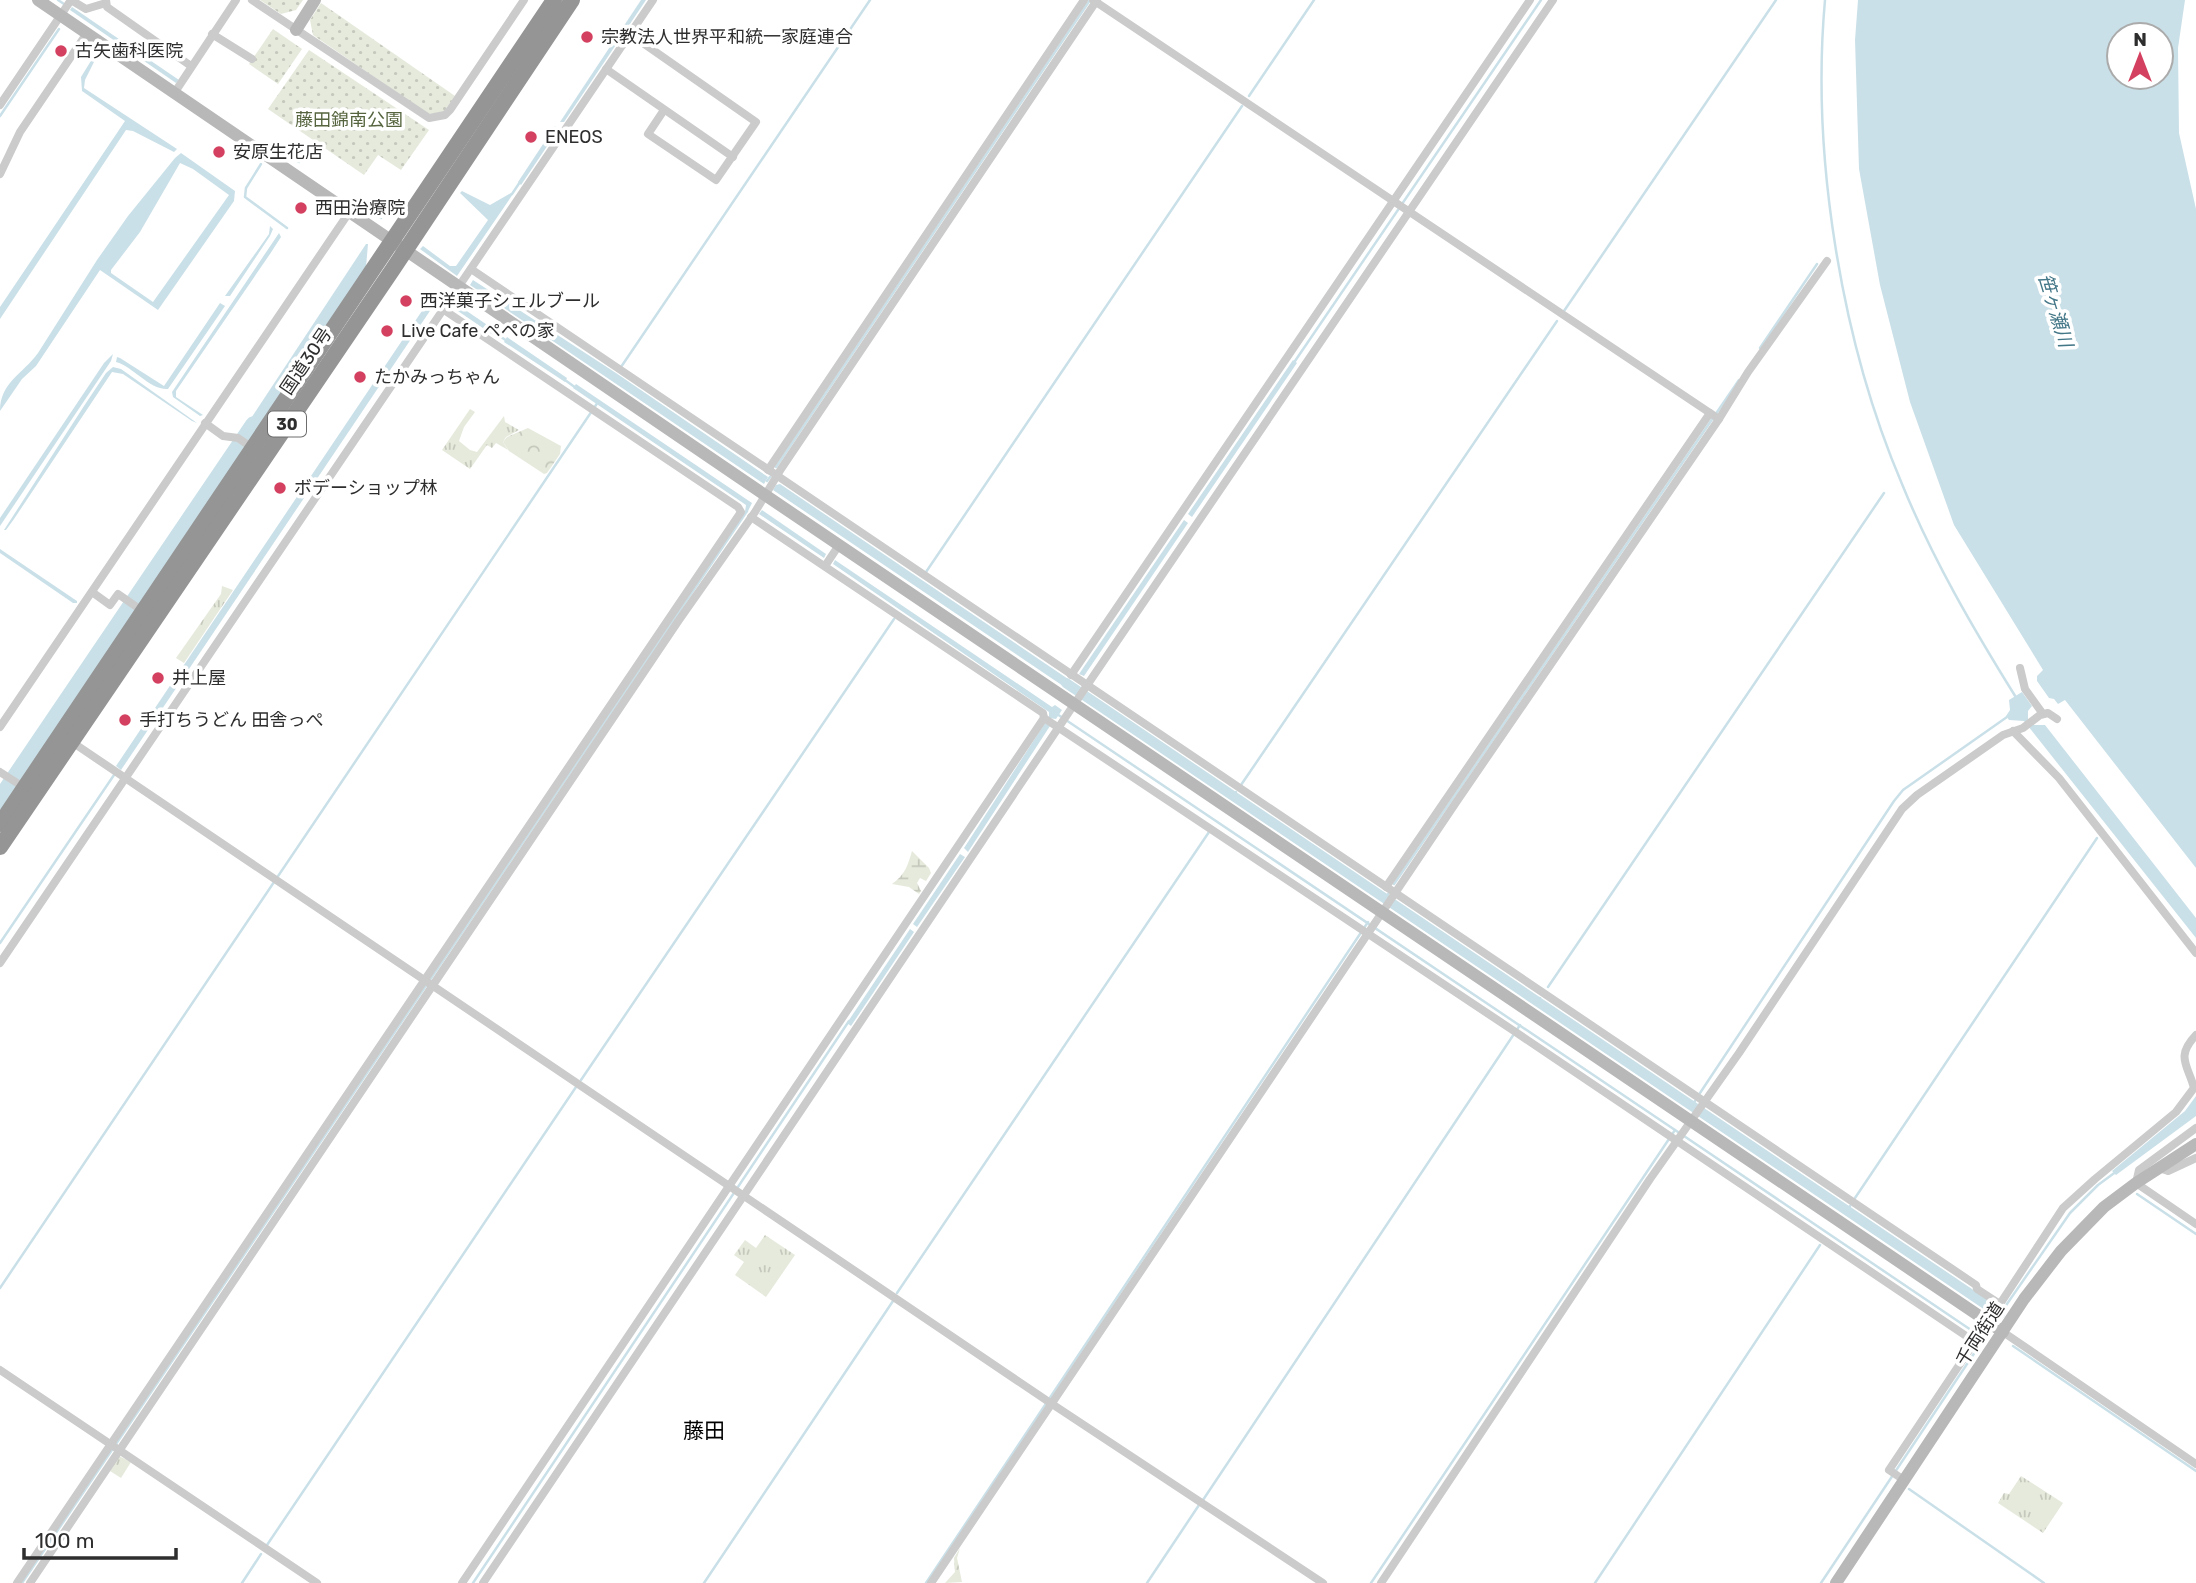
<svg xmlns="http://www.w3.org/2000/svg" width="2196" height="1583" font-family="Rubik,'Noto Sans JP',sans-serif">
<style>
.grass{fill:url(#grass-tufts)}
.forest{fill:url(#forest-crowns)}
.wetland{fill:url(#wetland-marsh)}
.park{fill:url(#park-dots)}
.water{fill:#cae0e8;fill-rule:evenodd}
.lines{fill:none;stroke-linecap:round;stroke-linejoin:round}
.stream{stroke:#cae0e8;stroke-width:2.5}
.canal{stroke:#cae0e8;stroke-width:10}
.river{stroke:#cae0e8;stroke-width:18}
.street{stroke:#cbcbcb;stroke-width:8}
.secondary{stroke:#b8b8b8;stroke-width:12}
.highway{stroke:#959595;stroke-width:16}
.poi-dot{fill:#d4405f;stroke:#fff;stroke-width:2.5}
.labels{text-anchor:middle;stroke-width:7;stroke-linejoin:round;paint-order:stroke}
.shield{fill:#fff;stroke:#6d6d6d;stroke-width:2}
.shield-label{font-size:16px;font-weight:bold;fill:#2e2e2e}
.poi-label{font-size:18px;fill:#2e2e2e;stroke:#fff;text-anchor:start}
.park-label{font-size:18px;fill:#56653f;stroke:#fff}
.street-label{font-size:18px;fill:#2e2e2e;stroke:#fff}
.water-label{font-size:19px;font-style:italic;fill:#437788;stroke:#fff}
.quarter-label{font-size:21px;fill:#000;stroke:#fff}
</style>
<defs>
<pattern id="grass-tufts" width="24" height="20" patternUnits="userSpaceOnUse" patternTransform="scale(1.75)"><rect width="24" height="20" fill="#e5eadc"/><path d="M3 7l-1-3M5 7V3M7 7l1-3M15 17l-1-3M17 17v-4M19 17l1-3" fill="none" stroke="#c5c9bd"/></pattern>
<pattern id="forest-crowns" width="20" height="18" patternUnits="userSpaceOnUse" patternTransform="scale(1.75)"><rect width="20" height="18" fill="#e5eadc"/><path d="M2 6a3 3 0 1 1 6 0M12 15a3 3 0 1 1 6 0" fill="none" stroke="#c5c9bd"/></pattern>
<pattern id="wetland-marsh" width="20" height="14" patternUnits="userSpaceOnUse" patternTransform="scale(1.75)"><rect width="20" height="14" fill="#e5eadc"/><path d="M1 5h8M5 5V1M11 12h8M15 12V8" fill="none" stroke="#c5c9bd"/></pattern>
<pattern id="park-dots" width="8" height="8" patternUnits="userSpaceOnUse" patternTransform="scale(1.75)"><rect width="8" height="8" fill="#e5eadc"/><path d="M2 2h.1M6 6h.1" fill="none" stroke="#c5c9bd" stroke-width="1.8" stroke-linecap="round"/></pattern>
</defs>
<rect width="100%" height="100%" fill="#fff"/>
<g class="grass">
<polygon points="470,409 475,412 464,427 459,441 470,450 477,452 504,416 505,422 519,430 506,437 503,442 508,450 496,443 492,448 487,445 470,469 442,450"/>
<polygon points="222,586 233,590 184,663 176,658 221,594"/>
<polygon points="765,1235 795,1255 766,1297 735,1275 744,1262 734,1255 745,1240 756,1248"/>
<polygon points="119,1456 131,1462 121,1478 110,1471"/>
<polygon points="2021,1476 2063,1503 2043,1533 1998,1503 2004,1493 2009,1494"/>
<polygon points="960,1548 957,1558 962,1582 945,1583 955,1572 954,1558"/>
</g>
<polygon class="forest" points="528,428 561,446 560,454 547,473 544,474 509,451 503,442 507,437"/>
<path class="wetland" d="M912,851L929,868L931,873L926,881L920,878L917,883L921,891L919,894L909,887L892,884C905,875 908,865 912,851Z"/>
<g class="park">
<polygon points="260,0 303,0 296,10 281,14"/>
<polygon points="321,3 455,96 444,112 428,114 313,35 310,20"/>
<polygon points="273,29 302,49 278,84 249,64"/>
<polygon points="309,50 429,130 401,170 378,155 364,175 268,109"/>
</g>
<g class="water">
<polygon points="641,0 646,0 564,122 560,122"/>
<path d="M1858,0H2185L2178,48L2179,133L2196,209V868L2065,700L2058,704L2054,699L2049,698L2037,681V676L2043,670L1954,525L1910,402L1880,285L1859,169L1855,40ZM2161,35V77H2119V35Z"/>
<polygon points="72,7 179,80 176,83 70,10"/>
<polygon points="97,51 99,52 85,80 84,88 177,149 174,152 133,131 126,130 0,319 0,307 125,121 82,91 81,77"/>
<polygon points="555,126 558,130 521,185 518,182"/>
<path d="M181,153L235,191L234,201L158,310L100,270L36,366L22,379L0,411C0,382 23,374 38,353L97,260L128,216L175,158ZM180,163L193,169L229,195L153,302L111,273V270L140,232Z"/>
<polygon points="462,191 490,205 511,193 513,194 457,276 420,249 423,246 450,266 456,266 488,220 460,193"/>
<polygon points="270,226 273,229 270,236 230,296 225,296 269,234"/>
<polygon points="279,233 281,237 270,254 176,391 176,397 203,415 200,416 173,397 172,392"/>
<polygon points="366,244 368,244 366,267 249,441 240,435"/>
<polygon points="473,280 616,373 768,477 764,484 470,285"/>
<polygon points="436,290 442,293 121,770 116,766"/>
<path d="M220,303L225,306L168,389C149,390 134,367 116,362L117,357L120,358L164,386Z"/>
<polygon points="458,305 499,333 496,337 455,309"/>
<polygon points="507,337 567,378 565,382 504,342"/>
<polygon points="113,354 111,361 0,526 0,518 104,363"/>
<polygon points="1293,360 1297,363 1192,517 1188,514"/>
<polygon points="113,367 121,369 197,423 192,421 123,374 112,372 14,519 6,530 4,530 84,406 106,373"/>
<polygon points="576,384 752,503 747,513 745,512 746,505 573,388"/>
<polygon points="780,484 1077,685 1075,692 1072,692 773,490 776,485"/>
<polygon points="762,510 826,554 824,558 759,514"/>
<polygon points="1184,520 1188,523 1084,676 1079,674"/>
<polygon points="0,549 77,601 77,603 73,603 0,553"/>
<polygon points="835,560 1052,707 1055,705 1062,710 1056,719 1049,718 1049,712 833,564"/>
<polygon points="2022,692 2032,706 2028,711 2028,720 2034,725 2045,725 2196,918 2196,938 2024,721 2009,720 2006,716 2010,710 2009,700"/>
<polygon points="1045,723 1050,726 968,852 964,848"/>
<polygon points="960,854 965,857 917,927 913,924"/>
<polygon points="910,929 914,932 851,1026 847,1023"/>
<polygon points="2196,1096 2196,1116 2116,1175 2112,1171 2185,1111"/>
</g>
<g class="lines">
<g class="stream">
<polyline points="58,0 67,6"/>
<path d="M1825,0C1811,155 1841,341 1902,484C1933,560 1974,630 2017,699"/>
<polyline points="1249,96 1314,0"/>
<polyline points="0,116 59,29"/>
<polyline points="281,151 299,162"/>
<polyline points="261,164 246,188 245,197 287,228"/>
<polyline points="512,194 520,182"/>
<polyline points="368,209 381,218"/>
<polyline points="1564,311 1776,0"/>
<polyline points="495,333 507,341"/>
<polyline points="1760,348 1817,264"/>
<polyline points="1293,364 1541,0"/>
<polyline points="621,367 870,0"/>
<polyline points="565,380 576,388"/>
<polyline points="776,467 1090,0"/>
<polyline points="767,481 770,477"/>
<polyline points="926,572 1242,106"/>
<polyline points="1057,714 1678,1132"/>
<polyline points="1241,785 1557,321"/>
<polyline points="1234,796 1236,792"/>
<polyline points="1394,884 1739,380"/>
<polyline points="1385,898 1388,894"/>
<polyline points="0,943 114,775"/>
<polyline points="1548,987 1884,493"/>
<polyline points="1538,1002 1540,998"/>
<polyline points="581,1080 894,619"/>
<polyline points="1700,1093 1894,801 1903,790 2007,717"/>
<polyline points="1692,1106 1695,1101"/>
<polyline points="1684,1136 1974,1332"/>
<polyline points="2137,1194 2196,1234"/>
<polyline points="1855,1198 2097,838"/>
<polyline points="1848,1209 1850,1206"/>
<polyline points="0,1288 598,402"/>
<polyline points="897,1293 1209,832"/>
<polyline points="2000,1314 2070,1213 2098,1185 2117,1171"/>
<polyline points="2013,1346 2196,1471"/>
<polyline points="1909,1489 2044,1583"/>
<polyline points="1203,1500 1520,1025"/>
<polyline points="267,1545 576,1087"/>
<polyline points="22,1583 747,511"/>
<polyline points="242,1583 261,1554"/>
<polyline points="473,1583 849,1021"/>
<polyline points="704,1583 893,1301"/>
<polyline points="926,1583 1368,922"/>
<polyline points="1147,1583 1199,1505"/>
<polyline points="1371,1583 1675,1130"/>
<polyline points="1595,1583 1820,1245"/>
<polyline points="1821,1583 1987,1334"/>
</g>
<polyline class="canal" points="1066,683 2000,1314"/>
<polyline class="river" points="0,800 254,425"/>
<g class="street">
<polyline points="71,0 86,9 106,3"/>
<polyline points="106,0 107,7 191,66"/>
<polyline points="252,0 429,118 445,115 450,110 524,0"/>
<polyline points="1093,0 1719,419"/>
<polyline points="212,34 252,59"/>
<polyline points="630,34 756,122 716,180 648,134 664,110"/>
<polyline points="606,69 733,157"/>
<polyline points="175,92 236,0"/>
<polyline points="0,105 71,0"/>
<polyline points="0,174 20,132 87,33"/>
<path d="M471,269C970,611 1476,944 1976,1285L1977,1289L2000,1304L1889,1470L1904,1480"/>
<polyline points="205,423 223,436 238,438 254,449"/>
<polyline points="768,470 1084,0"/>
<polyline points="825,566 839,545"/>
<polyline points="92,592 110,605 118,594 144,612"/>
<polyline points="2020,668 2025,689 2043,714"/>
<polyline points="1071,675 1530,0"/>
<polyline points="1044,718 1514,1031 1975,1342"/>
<polyline points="0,727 350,211"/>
<polyline points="2013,731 2059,778 2196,953"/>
<polyline points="69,740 1049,1402 1323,1583"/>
<polyline points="0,772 25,788"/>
<polyline points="1386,887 1710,413"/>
<polyline points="0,963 653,0"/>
<polyline points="2196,1128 2139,1170 2136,1183 2196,1224"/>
<polyline points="2159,1168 2168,1171 2196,1158"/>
<path d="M2000,1304L2063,1208L2095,1179L2176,1112L2194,1088C2188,1065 2175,1057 2196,1035"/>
<polyline points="2003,1332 2196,1464"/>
<polyline points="0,1370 317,1583"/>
<polyline points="17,1583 741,512 738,507 444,310"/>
<polyline points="30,1583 679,620 755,512 781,469 1097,0"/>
<polyline points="462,1583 1044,718 1043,713 751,517"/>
<polyline points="483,1583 1075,703 1553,0"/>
<polyline points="931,1583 1457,801 1719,419 1748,372 1827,261"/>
<polyline points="1381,1583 1650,1179 1739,1053 1902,809 1917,795 2003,735 2023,728 2040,715 2048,713 2057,719"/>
</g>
<g class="secondary">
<polyline points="38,0 765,495 2003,1332"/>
<polyline points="296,30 315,0"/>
<polyline points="1836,1583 2024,1299 2061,1251 2104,1207 2136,1183 2196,1144"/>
</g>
<g class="highway">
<polyline points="0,824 554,0"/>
<polyline points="0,847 393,269 572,0"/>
</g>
</g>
<g class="poi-dot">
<circle cx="587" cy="37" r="7"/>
<circle cx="61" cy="51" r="7"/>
<circle cx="531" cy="137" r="7"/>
<circle cx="219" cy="152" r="7"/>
<circle cx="301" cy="208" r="7"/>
<circle cx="406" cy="301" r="7"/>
<circle cx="387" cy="331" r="7"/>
<circle cx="360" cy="377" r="7"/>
<circle cx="280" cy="488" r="7"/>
<circle cx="158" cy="678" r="7"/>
<circle cx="125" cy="720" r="7"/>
</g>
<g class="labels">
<rect class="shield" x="268" y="411.5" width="38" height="25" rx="5"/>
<g class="shield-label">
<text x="287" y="430">30</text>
</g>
<g class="poi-label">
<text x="601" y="43">宗教法人世界平和統一家庭連合</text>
<text x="75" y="57">古矢歯科医院</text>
<text x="545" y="143">ENEOS</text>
<text x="233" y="158">安原生花店</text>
<text x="315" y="214">西田治療院</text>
<text x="420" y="307">西洋菓子シェルブール</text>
<text x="401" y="337">Live Cafe ペペの家</text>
<text x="374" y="383">たかみっちゃん</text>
<text x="294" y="494">ボデーショップ林</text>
<text x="172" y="684">井上屋</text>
<text x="139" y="726">手打ちうどん 田舎っぺ</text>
</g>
<g class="park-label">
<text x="349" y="126">藤田錦南公園</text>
</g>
<g class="street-label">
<text transform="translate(306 361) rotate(-56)" y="6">国道30号</text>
<text transform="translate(1980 1334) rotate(-57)" y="6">千両街道</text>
</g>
<g class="water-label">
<text transform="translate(2056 310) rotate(73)" y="7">笹ヶ瀬川</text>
</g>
<g class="quarter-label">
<text x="704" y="1438">藤田</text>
</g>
</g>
<g transform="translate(2140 56)"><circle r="33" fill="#ffffff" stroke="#ababab" stroke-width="2"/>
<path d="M0-5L12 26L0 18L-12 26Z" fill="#d4405f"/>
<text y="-10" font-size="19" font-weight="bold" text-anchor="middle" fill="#2e2e2e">N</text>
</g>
<path d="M24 1548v10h152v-10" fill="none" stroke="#2e2e2e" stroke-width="3.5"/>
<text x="35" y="1548" font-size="21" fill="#2e2e2e" stroke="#ffffff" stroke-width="5" paint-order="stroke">100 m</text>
</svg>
